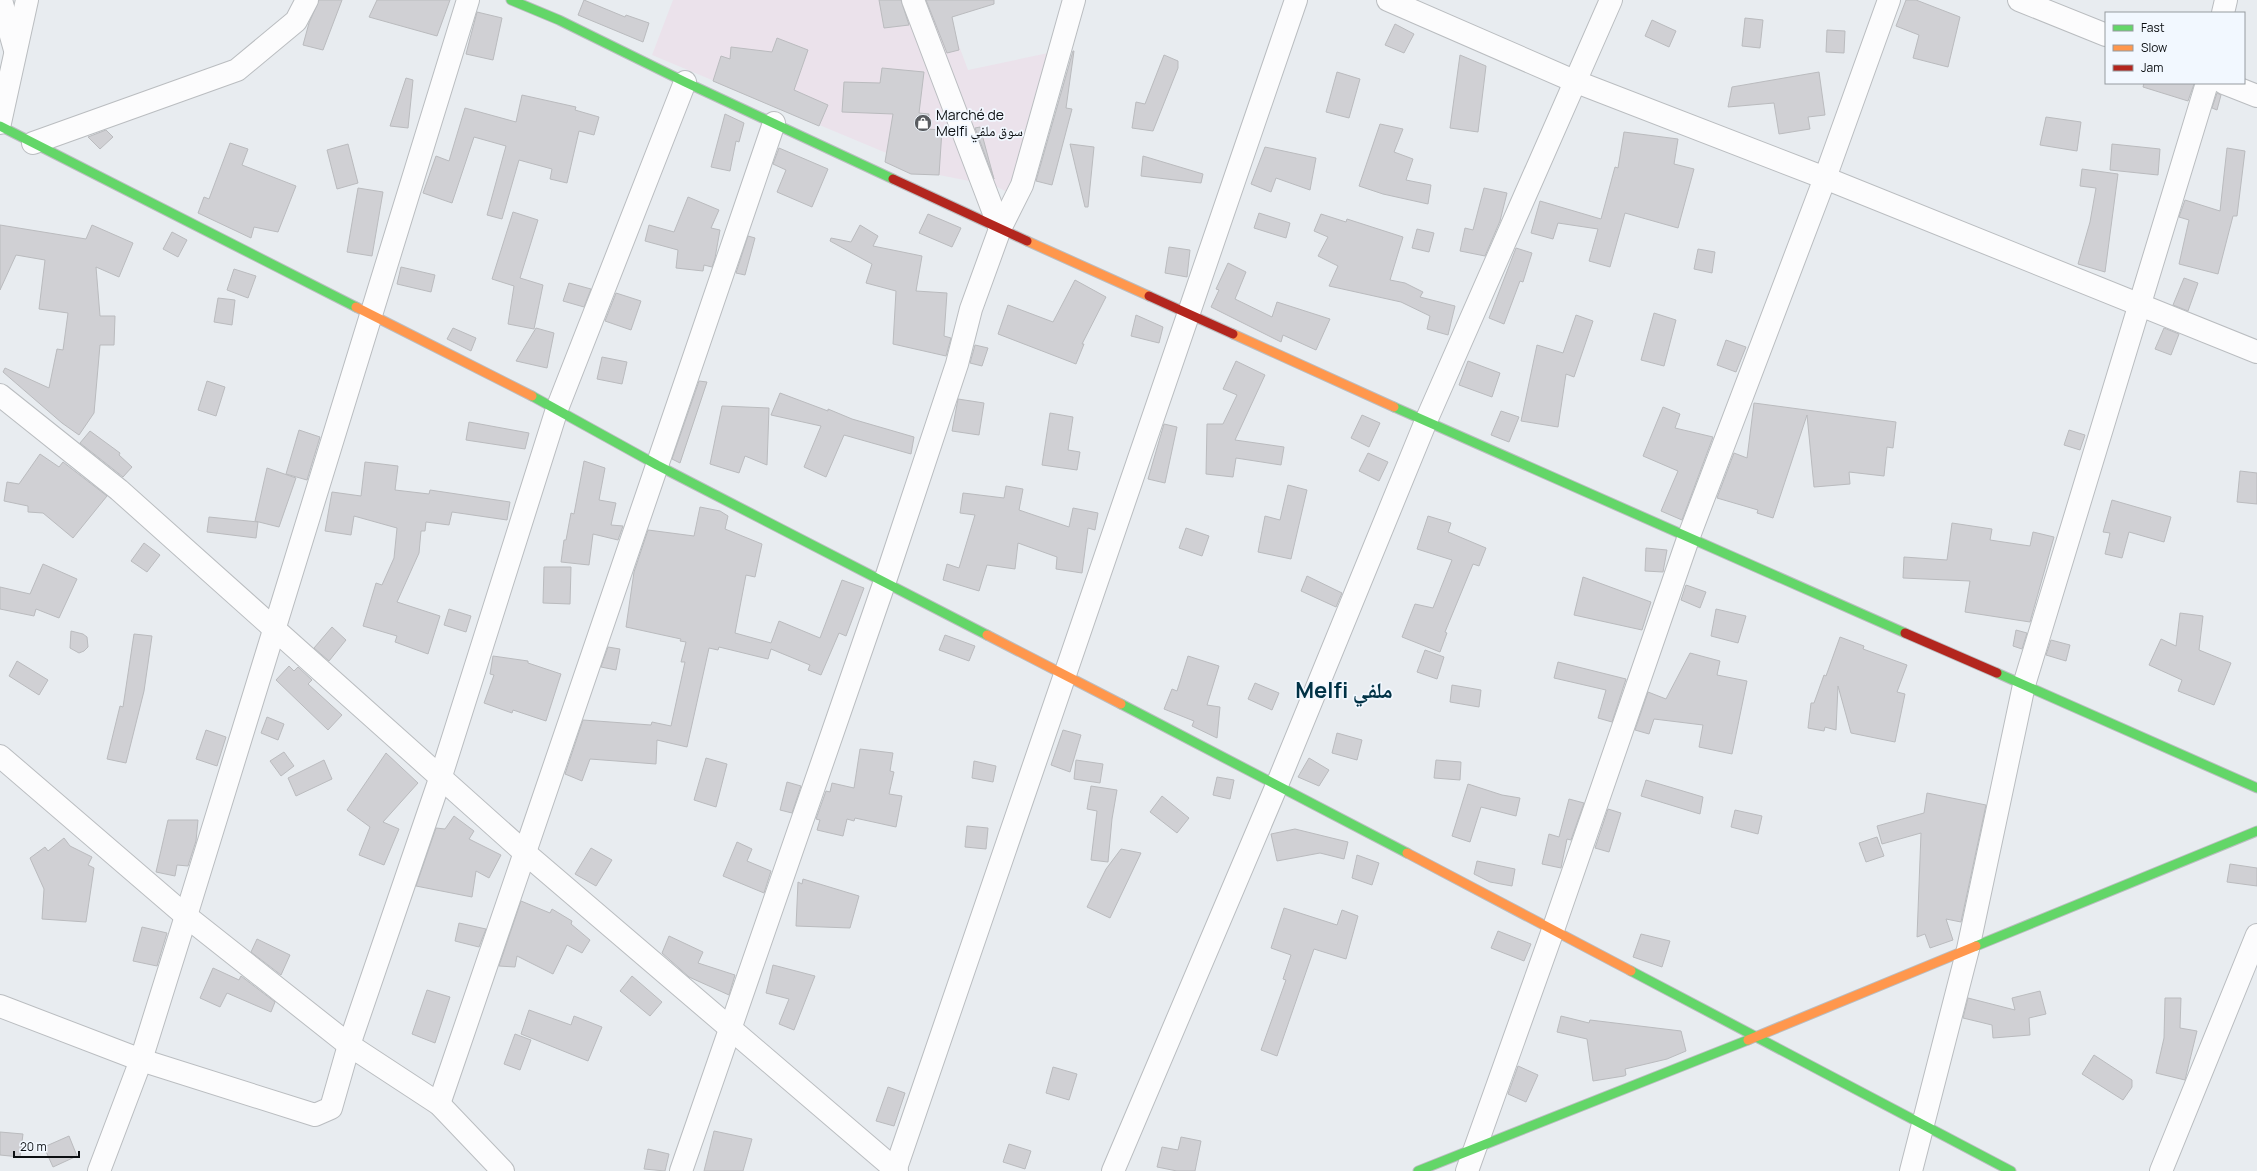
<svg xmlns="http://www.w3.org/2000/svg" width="2257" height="1171" font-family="Manrope,'Noto Naskh Arabic',sans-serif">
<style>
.commercial{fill:#ebe2eb}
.building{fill:#d0d0d4;stroke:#babbbe}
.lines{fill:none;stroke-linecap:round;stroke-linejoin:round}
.street-casing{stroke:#babdc0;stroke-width:24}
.fast-casing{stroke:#babdc0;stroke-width:11}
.slow-casing{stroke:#babdc0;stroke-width:11}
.jam-casing{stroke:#babdc0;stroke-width:11}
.street{stroke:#fcfcfd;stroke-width:22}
.fast{stroke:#63d668;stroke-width:9}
.slow{stroke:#ff974d;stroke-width:9}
.jam{stroke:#b3261e;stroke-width:9}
.labels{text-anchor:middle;stroke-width:3.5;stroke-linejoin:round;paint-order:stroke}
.poi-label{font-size:14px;fill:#0c0f12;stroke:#f2f8ff;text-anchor:start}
.town-label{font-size:22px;font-weight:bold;fill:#003246;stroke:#f2f8ff}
</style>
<rect width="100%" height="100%" fill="#e8ecf0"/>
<polygon class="commercial" points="673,0 942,0 968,70 1053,52 1011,194 995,186 939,175 652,55"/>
<g class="building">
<polygon points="319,0 342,0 323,50 303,45 309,23"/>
<polygon points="377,0 450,0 437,36 369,17"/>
<polygon points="584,0 625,17 626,15 649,23 643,42 578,15"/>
<polygon points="879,0 901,0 909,25 884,28"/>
<polygon points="926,0 994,0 994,4 952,17 959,50 947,53"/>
<polygon points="1906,0 1916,0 1960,17 1948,67 1913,58 1919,35 1896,26"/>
<polygon points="477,12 502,18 493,60 466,54"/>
<polygon points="1745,18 1763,20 1760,48 1742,46"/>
<polygon points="1652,20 1676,31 1669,47 1645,36"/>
<polygon points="1395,24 1414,34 1404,53 1385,45"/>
<polygon points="1827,30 1845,31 1844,53 1826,52"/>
<polygon points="777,38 808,50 794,90 828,105 819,126 713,81 721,56 730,59 731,47 772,52"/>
<polygon points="1073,51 1074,51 1066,108 1072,109 1052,185 1036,181"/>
<polygon points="1164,55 1178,61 1178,68 1153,131 1132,128 1136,102 1145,104"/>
<polygon points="1460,55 1486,66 1478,132 1450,128"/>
<polygon points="882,68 924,72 919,113 929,114 927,129 942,130 939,175 911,174 885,162 893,114 842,112 844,82 880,83"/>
<polygon points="1337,72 1360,79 1349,118 1326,112"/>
<polygon points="1819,72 1825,115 1808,117 1810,129 1779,134 1774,103 1728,107 1732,87"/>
<polygon points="406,78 413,80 408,128 390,126"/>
<polygon points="2144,83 2192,83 2194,84 2188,101 2143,87"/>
<polygon points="2217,93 2221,95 2217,110 2212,108"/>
<polygon points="522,95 576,107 575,110 599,117 594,135 579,131 567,183 550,179 552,169 519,160 502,219 487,215 506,146 474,137 452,203 423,193 436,156 449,161 465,108 516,122"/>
<polygon points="725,114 744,123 739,142 736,141 730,171 711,167"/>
<polygon points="2046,117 2081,122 2077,151 2040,145"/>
<polygon points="1380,124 1403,129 1394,152 1413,159 1406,180 1431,185 1428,204 1383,194 1359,186"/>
<polygon points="980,127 994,179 975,128"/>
<polygon points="106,130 113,137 100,149 88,137"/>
<polygon points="1624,132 1678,139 1674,164 1694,169 1678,228 1625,213 1610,267 1589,261 1598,229 1558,223 1553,239 1531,233 1540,201 1601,219 1615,167 1618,168"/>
<polygon points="230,143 248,149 242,165 296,186 278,232 254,227 251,238 198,213 204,197 209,199"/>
<polygon points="348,144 358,183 337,189 327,150"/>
<polygon points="1070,144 1094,147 1088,207 1085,207"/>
<polygon points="2112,144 2160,149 2158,175 2110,170"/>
<polygon points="1265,147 1316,158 1310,190 1276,178 1271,192 1251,184"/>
<polygon points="779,148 828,169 812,207 777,192 786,170 773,164"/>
<polygon points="2227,148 2245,151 2237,216 2233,216 2218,274 2179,264 2189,220 2179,217 2185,200 2220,211"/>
<polygon points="1143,156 1203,174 1201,183 1141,176"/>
<polygon points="2082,169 2118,174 2105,272 2078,264 2090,222 2096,188 2080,186"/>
<polygon points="358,188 383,192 372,256 347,252"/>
<polygon points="1484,188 1507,193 1500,221 1485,256 1460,251 1465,228 1473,230"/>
<polygon points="688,197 719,210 711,228 720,230 715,258 712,267 704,265 703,271 676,268 678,250 645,241 649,225 674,232"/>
<polygon points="513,212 538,220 520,278 543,285 534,329 508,324 514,286 492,279"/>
<polygon points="1259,213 1290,223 1286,238 1254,228"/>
<polygon points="928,214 961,228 952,247 919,233"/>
<polygon points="1321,214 1346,222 1347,219 1403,237 1390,280 1405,283 1423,292 1420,297 1455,306 1448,335 1427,329 1430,316 1401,302 1329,286 1338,266 1318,256 1328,237 1314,231"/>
<polygon points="0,225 86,239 92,225 133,243 119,277 96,267 100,316 115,316 114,345 100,345 94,413 79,435 62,423 3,372 5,368 49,388 57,349 63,350 68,313 39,309 45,260 16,255 0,290"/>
<polygon points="860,225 878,236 873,246 922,256 916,291 947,293 944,336 951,338 946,356 893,344 896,291 866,283 872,264 830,241 831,238 851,242"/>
<polygon points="1417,229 1434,233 1429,252 1412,248"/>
<polygon points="172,232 187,240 178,257 163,249"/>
<polygon points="748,236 755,238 745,275 736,273"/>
<polygon points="1169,247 1190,250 1187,277 1165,273"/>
<polygon points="1516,248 1532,253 1523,282 1520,281 1504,324 1489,318"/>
<polygon points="1698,249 1715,252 1712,273 1694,269"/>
<polygon points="1228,263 1246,272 1235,299 1272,317 1277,302 1330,319 1316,350 1283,335 1281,342 1211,307 1219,290 1216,289"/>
<polygon points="401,267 435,275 431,292 397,284"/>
<polygon points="234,269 256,276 248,298 227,290"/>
<polygon points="2184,278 2198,283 2188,311 2173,305"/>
<polygon points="1075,280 1106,297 1082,344 1084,344 1076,364 998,334 1008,305 1053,322"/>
<polygon points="569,283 591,289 584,307 563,301"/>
<polygon points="616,293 641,301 631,330 605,321"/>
<polygon points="218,298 235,300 232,325 214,322"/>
<polygon points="1654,313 1676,320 1664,366 1641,360"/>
<polygon points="1136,315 1163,327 1159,343 1131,336"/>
<polygon points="1576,315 1593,321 1574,377 1566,374 1558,427 1521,421 1537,345 1563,353"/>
<polygon points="453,328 476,338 471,351 447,339"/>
<polygon points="536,328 554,333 547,368 516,361"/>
<polygon points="2164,328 2179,334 2171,355 2155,349"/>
<polygon points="1726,340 1746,347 1736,372 1717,365"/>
<polygon points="975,345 988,348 982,366 970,363"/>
<polygon points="602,357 627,362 622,384 597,379"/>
<polygon points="1236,361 1265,375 1235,440 1284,447 1281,465 1236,458 1233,477 1206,474 1207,424 1223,424 1237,395 1223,389"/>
<polygon points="1468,361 1500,373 1492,397 1459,385"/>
<polygon points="207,381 225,387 216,416 198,410"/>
<polygon points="699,381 707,382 680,463 672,459"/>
<polygon points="780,393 828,411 828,409 852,419 914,437 911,454 844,435 826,477 804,467 821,426 771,415"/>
<polygon points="958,399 984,403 979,435 952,431"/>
<polygon points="1754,403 1896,422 1893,448 1887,447 1884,476 1849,472 1850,484 1814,487 1807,415 1773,518 1757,513 1758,510 1717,498 1734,453 1747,458"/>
<polygon points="722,406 769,408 767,465 745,456 739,473 710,464"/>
<polygon points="1663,407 1680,414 1675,428 1713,437 1682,520 1661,511 1678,471 1643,456"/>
<polygon points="1501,411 1519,417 1509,442 1491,435"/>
<polygon points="1050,413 1073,417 1068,450 1080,452 1077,470 1042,465"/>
<polygon points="1362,415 1380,423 1369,447 1351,438"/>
<polygon points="469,422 529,433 525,449 466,440"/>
<polygon points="1164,424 1177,427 1165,483 1148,479"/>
<polygon points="299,430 320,437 307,480 286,474"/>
<polygon points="2069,430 2085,435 2080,450 2064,445"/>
<polygon points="90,431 120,453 119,455 132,467 123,477 80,443"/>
<polygon points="1368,453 1388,462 1379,481 1359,471"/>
<polygon points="40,454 59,467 63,462 107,496 73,538 43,513 28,512 28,506 4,501 7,482 19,484"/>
<polygon points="584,461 605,468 599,500 616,503 611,525 623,526 618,540 593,534 589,565 561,562 564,540 566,540 571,513 574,514"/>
<polygon points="365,462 398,466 395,490 429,494 430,490 510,502 507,520 452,512 449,525 426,522 425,531 421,531 419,553 397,602 440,616 428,654 395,642 397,636 363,626 376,583 382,585 394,558 397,528 354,516 351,535 325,531 332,492 361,496"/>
<polygon points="267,468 296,478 279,527 255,521"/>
<polygon points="2240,471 2257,473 2257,504 2237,502"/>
<polygon points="1288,485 1307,490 1291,559 1258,552 1265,516 1280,520"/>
<polygon points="1006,486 1023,489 1019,510 1069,527 1073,508 1098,513 1095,530 1088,528 1082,573 1056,569 1057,557 1018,543 1015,569 987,565 979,591 943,580 947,564 959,568 975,515 960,513 963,493 1004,498"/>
<polygon points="2112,500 2171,517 2164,542 2129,532 2122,558 2105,554 2110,533 2103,532"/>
<polygon points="700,507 720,511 728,516 725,529 762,544 755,577 746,575 735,633 771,643 779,621 820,638 842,580 864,588 846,636 839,633 821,675 808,670 810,665 771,649 768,659 719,647 718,650 709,648 687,747 657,740 656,764 590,759 582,781 565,774 583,720 651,725 652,722 671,726 685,662 681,662 686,642 680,641 681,639 626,627 634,572 648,530 694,536"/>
<polygon points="1428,516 1451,523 1448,532 1486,548 1479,566 1473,564 1445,632 1447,633 1440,652 1402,637 1415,604 1433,608 1452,560 1417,549"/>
<polygon points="209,517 258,522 256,538 207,532"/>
<polygon points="1952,523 1992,529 1990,540 2030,546 2033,532 2054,537 2030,622 1965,612 1970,581 1903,578 1904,557 1947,560"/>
<polygon points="1186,528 1209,536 1202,556 1179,548"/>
<polygon points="144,543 160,555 147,572 131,561"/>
<polygon points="1646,548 1667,550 1663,572 1645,571"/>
<polygon points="43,564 77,579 59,618 36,609 34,616 0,609 0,587 30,594"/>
<polygon points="544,567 571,567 570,604 543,603"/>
<polygon points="1307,576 1342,593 1336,607 1301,591"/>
<polygon points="1583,577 1651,602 1642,630 1574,615"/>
<polygon points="1686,585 1706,592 1700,608 1681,600"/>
<polygon points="449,609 471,616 466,632 444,625"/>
<polygon points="1716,609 1746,616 1738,643 1711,636"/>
<polygon points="2180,613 2203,616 2199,650 2231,663 2214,705 2178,691 2182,680 2149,665 2161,639 2176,646"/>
<polygon points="332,627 346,640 329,661 314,648"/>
<polygon points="2016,630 2027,633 2022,649 2013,646"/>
<polygon points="71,631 83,634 87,637 88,647 84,651 79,653 70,648"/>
<polygon points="134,634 152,636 144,691 126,763 107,759 120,706 123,707"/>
<polygon points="945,635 975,646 969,661 939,650"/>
<polygon points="1840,637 1864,646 1863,649 1907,665 1897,692 1905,694 1895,742 1851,733 1838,686 1836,730 1825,727 1824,731 1808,728 1811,703 1814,703 1824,675 1826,676"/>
<polygon points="2051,640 2070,645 2066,661 2046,655"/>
<polygon points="608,647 620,649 616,670 601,667"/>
<polygon points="1425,650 1444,657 1437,679 1417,672"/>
<polygon points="1690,653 1720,661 1717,675 1747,681 1732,754 1699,747 1703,725 1654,719 1649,734 1635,730 1648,692 1666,699"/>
<polygon points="493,656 528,661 528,663 561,674 546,721 513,710 512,713 484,703 494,675 490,674"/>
<polygon points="1188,656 1219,666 1207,705 1220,707 1217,738 1192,726 1194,721 1164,709 1172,689 1177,691"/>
<polygon points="17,661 48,680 39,695 9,676"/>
<polygon points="1558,662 1626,679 1612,722 1598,718 1606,690 1554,678"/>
<polygon points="289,666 294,671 298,667 312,680 308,684 342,715 328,730 276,680"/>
<polygon points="1255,683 1279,693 1272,710 1248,699"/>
<polygon points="1452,685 1481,690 1479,707 1450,702"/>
<polygon points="267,717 284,724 278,740 261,733"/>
<polygon points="206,730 226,737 217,766 196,759"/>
<polygon points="1063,730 1081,735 1070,772 1051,765"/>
<polygon points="1337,733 1362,740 1357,760 1332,753"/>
<polygon points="860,749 893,753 890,771 894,772 889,794 902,796 896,827 855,818 854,821 847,819 843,836 817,830 820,820 816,819 826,791 830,792 832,783 854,788"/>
<polygon points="284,752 294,766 281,776 270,761"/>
<polygon points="386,753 418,783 383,822 399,829 384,865 359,855 370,827 347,810"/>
<polygon points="706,758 727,764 716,807 694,800"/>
<polygon points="1309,758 1329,770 1319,786 1298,777"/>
<polygon points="324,760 332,779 296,796 288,778"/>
<polygon points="1076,760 1103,764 1100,783 1074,779"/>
<polygon points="1436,760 1461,762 1460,780 1434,778"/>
<polygon points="974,761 996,766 993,782 972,778"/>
<polygon points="1217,777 1234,780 1230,799 1213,795"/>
<polygon points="1646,780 1703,797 1700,814 1641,796"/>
<polygon points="787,782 801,786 792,813 780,810"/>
<polygon points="1468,784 1502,795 1520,798 1516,816 1481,807 1470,842 1452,836"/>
<polygon points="1091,786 1117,790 1112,819 1108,862 1091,860 1097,811 1087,809"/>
<polygon points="1927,793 1986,805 1961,922 1946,919 1953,940 1930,948 1925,934 1917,937 1921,833 1882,844 1877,826 1924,813"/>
<polygon points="1162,796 1189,818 1177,833 1150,812"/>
<polygon points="1569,799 1584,803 1571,840 1567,839 1561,868 1542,864 1549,834 1559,837"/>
<polygon points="1608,809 1621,813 1609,852 1595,848"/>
<polygon points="1735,810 1762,816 1758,834 1731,827"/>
<polygon points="454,816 474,831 469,839 501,855 489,878 476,871 472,897 416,886 436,828 445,829"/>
<polygon points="168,820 198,820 196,841 188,866 177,865 175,876 156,872"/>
<polygon points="967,826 988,828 986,849 965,847"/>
<polygon points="1295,829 1348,842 1344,859 1320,853 1277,861 1271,834"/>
<polygon points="1877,837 1884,856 1866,862 1859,843"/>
<polygon points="64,838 70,846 92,857 88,865 94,868 86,922 42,919 44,889 30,858 45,847 48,851"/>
<polygon points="737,842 752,849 747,861 771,871 764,893 723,876"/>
<polygon points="591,848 612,860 596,886 575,874"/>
<polygon points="1121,849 1141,853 1110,918 1087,907 1106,869"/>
<polygon points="1357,855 1379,863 1372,885 1352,878"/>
<polygon points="1477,861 1515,869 1512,886 1490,882 1474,874"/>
<polygon points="2230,864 2257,868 2257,886 2227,882"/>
<polygon points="803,879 859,896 850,928 796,926 798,882 802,884"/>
<polygon points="521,901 550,913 552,909 572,921 571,924 590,940 582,953 567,945 553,974 517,956 515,967 499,966"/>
<polygon points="1284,908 1337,925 1342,910 1358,916 1346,959 1314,949 1277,1056 1261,1050 1286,980 1283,979 1291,955 1271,948"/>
<polygon points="459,923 486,929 479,947 455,941"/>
<polygon points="142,927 167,933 157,966 133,961"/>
<polygon points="1498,931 1531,944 1524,961 1491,948"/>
<polygon points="1641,934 1670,941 1662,967 1633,957"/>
<polygon points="669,936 703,952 698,963 735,975 729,995 689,977 662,953"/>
<polygon points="257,939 290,955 281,975 251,952"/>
<polygon points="773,965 815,976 794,1030 779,1024 789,999 766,993"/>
<polygon points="213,968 239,980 241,976 275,1002 271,1012 227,993 220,1007 200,998"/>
<polygon points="632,976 662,1002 650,1016 620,991"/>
<polygon points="427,990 450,997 435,1043 412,1034"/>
<polygon points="2040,991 2046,1014 2029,1018 2030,1035 1993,1038 1992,1025 1963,1018 1968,998 2015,1010 2012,998"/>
<polygon points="2165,998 2181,998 2180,1028 2197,1031 2185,1080 2156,1073 2164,1038"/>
<polygon points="529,1010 571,1025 574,1016 602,1027 588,1061 521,1034"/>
<polygon points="1561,1016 1589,1023 1590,1020 1681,1031 1686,1051 1667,1059 1625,1069 1626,1075 1624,1076 1593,1081 1587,1039 1557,1032"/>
<polygon points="515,1034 531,1040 520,1070 504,1064"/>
<polygon points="2094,1055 2132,1080 2132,1087 2123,1100 2082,1074"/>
<polygon points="1518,1066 1538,1075 1526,1102 1508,1094"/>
<polygon points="1053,1067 1077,1074 1069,1100 1046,1093"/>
<polygon points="888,1087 905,1093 894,1126 876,1121"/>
<polygon points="714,1131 752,1139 743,1171 704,1171"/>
<polygon points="0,1132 23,1134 20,1157 0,1155"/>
<polygon points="69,1136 77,1156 53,1167 44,1147"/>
<polygon points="1181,1137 1201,1141 1195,1171 1177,1171 1157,1167 1162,1147 1178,1150"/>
<polygon points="1009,1144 1031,1151 1025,1169 1003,1162"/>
<polygon points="648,1149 669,1154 665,1171 644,1169"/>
</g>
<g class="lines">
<defs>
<g id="street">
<polyline points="1,0 15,50"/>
<polyline points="1388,0 1574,81 1825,178 2257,352"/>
<polyline points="2019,0 2106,35"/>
<polyline points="2223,13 2226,0"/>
<polyline points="2224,83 2257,96"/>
<polyline points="0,123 27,0"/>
<polyline points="33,143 237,70 296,21 307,0"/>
<polyline points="1000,229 1022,185 1074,0"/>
<polyline points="0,395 119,490 524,852 897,1171"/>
<polyline points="0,756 186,916 349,1045 441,776 557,409 685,82"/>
<polyline points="0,1006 141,1060 315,1115 331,1108 349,1045 439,1104 503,1171"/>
<polyline points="439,1104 774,123"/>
<polyline points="99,1171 141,1060 186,916 468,0"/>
<polyline points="681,1171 885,581 957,364 971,309 1000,229 913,0"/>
<polyline points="895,1171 1296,0"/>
<polyline points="1113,1171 1277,785 1426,421 1611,0"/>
<polyline points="1467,1171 1553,930 1689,536 1825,178 1889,0"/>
<polyline points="1911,1171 1968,949 2024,685 2207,83"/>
<polyline points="2161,1171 2257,935"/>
</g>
<g id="fast">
<polyline points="511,0 559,20 685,82 893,179"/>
<polyline points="0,126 356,307"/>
<polyline points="532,396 657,465 987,635"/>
<polyline points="1394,407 1905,633"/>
<polyline points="1997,673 2257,788"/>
<polyline points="1121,704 1407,853"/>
<polyline points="1976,946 2257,831"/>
<polyline points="1631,971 2011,1171"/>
<polyline points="1418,1171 1748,1040"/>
</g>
<g id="slow">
<polyline points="1027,241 1149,296"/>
<polyline points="356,307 532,396"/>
<polyline points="1233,334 1394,407"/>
<polyline points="987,635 1121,704"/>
<polyline points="1407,853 1631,971"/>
<polyline points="1748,1040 1976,946"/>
</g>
<g id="jam">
<polyline points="893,179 1027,241"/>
<polyline points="1149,296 1233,334"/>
<polyline points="1905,633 1997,673"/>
</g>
</defs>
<use href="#street" class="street-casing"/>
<use href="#fast" class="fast-casing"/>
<use href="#slow" class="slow-casing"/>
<use href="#jam" class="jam-casing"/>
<use href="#street" class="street"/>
<use href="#fast" class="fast"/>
<use href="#slow" class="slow"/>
<use href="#jam" class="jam"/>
</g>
<defs>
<symbol id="shop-disc" viewBox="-11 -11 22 22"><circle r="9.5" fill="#595c60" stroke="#f2f8ff"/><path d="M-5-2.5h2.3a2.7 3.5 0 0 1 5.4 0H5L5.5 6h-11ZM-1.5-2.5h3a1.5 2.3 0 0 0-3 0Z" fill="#fff"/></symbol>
</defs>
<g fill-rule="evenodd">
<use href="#shop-disc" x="913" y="113" width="20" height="20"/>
</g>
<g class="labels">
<g class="poi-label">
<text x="936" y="120">Marché de<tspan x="936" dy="16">Melfi سوق ملفي</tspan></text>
</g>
<g class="town-label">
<text x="1344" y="698">Melfi ملفي</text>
</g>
</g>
<rect x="2105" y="12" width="140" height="72" fill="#f2f8ff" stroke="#969ba0"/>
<rect x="2113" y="25" width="20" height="6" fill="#63d668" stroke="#969ba0"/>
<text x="2141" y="32" font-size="12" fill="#0c0f12">Fast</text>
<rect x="2113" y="45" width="20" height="6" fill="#ff974d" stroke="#969ba0"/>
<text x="2141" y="52" font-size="12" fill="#0c0f12">Slow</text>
<rect x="2113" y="65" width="20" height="6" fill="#b3261e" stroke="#969ba0"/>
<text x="2141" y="72" font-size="12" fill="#0c0f12">Jam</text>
<path d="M14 1151v6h65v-6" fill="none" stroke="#0c0f12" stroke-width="2"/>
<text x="20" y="1151" font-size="12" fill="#0c0f12" stroke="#f2f8ff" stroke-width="3" paint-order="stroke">20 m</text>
</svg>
